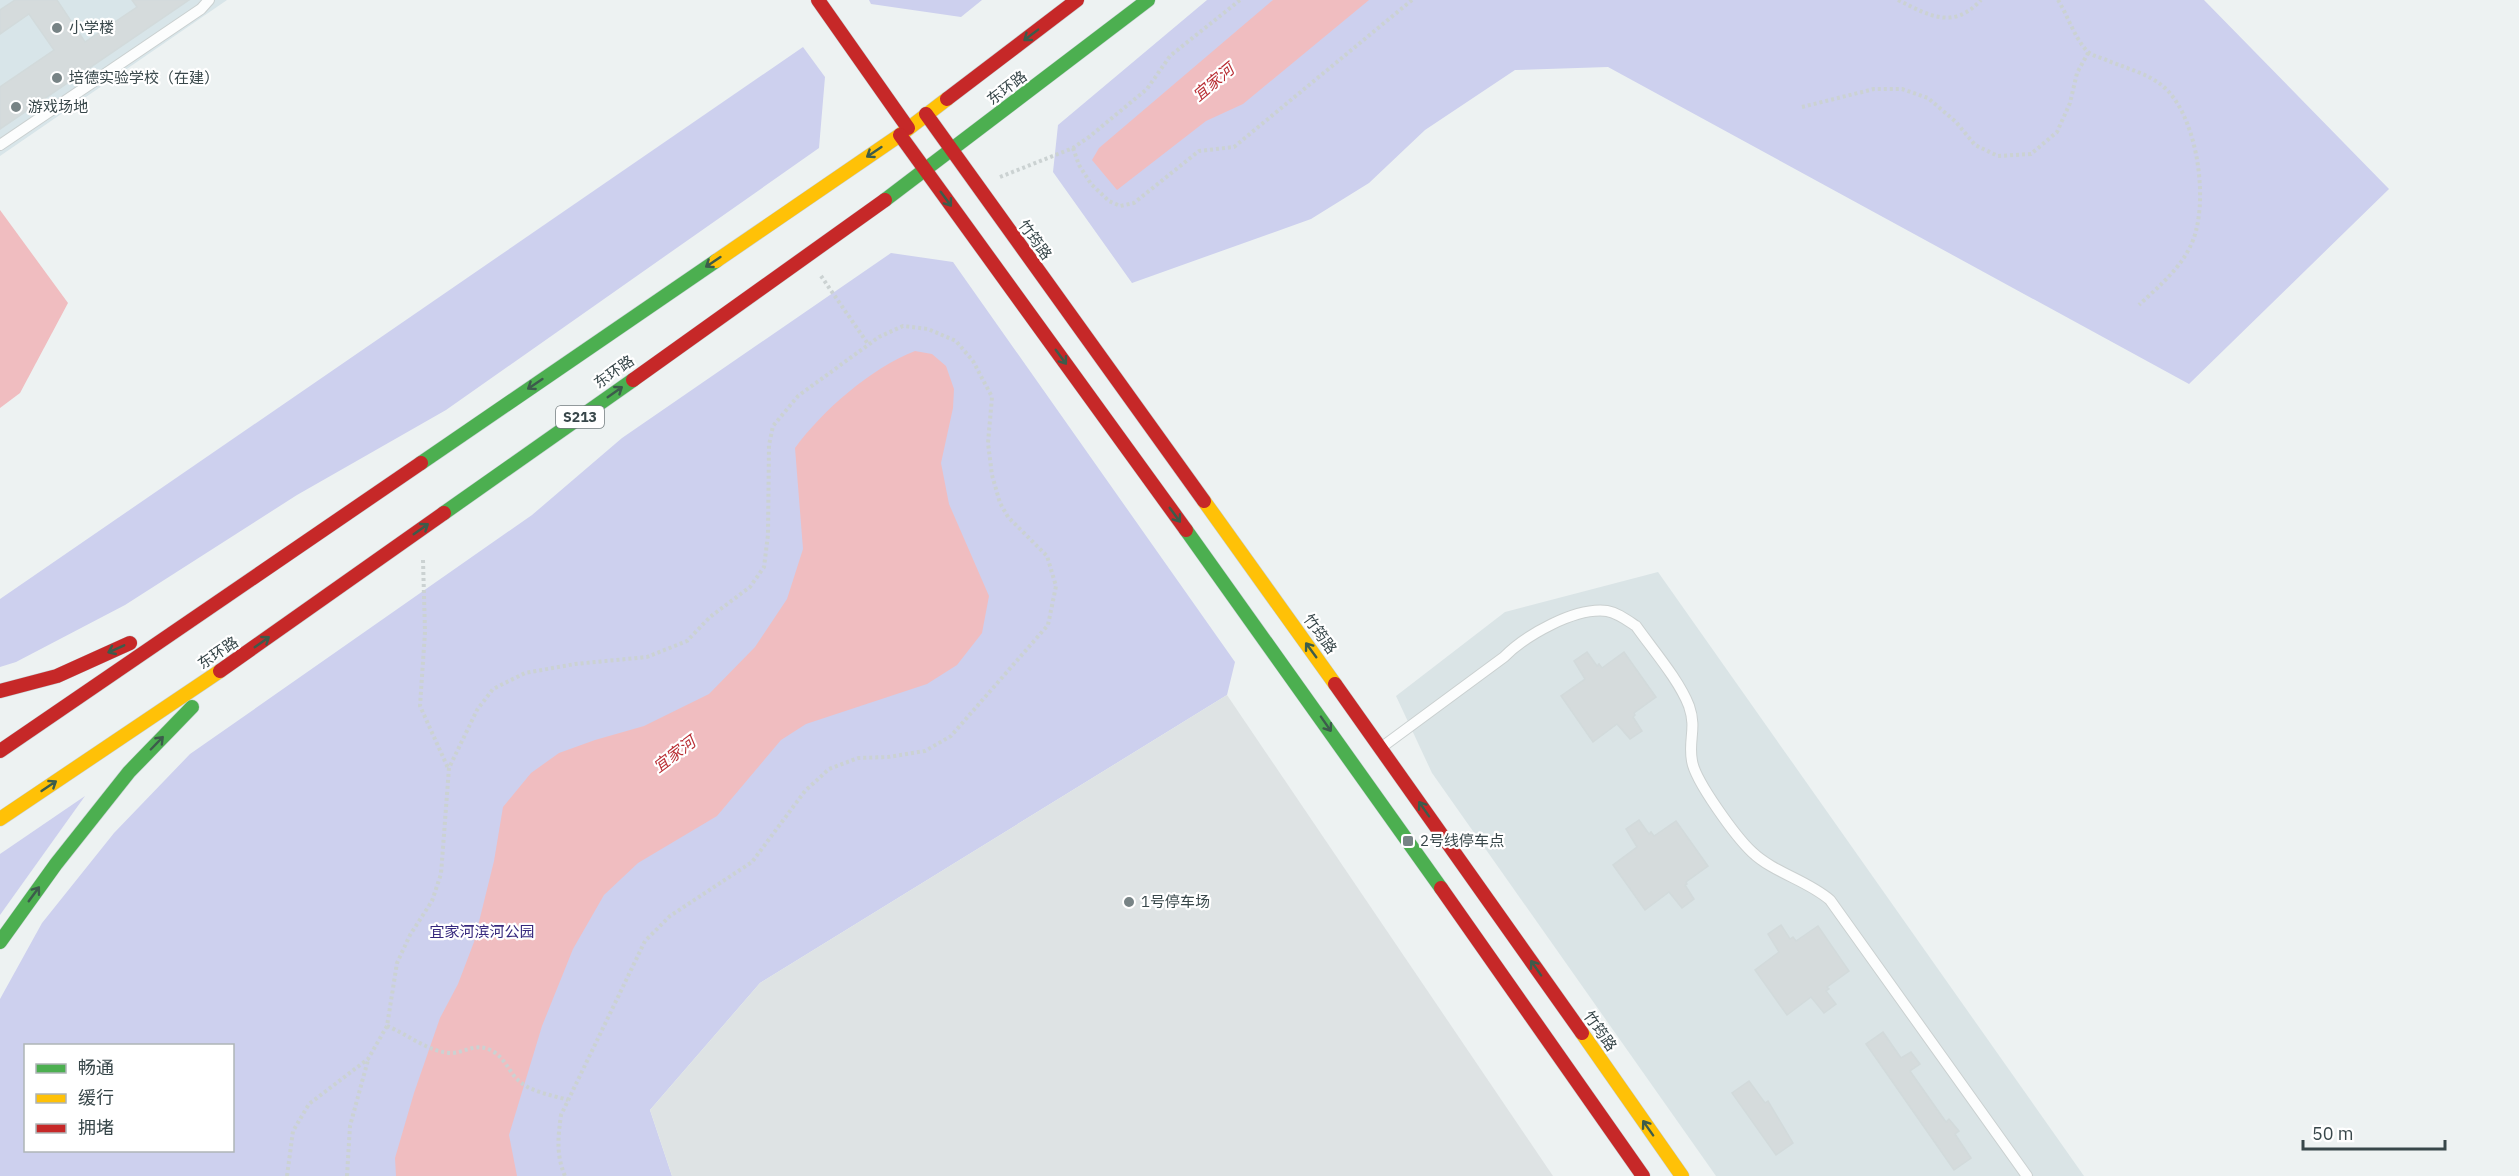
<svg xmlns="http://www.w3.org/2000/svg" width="2519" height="1176" font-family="'IBM Plex Sans','Noto Sans SC',sans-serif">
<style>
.residential{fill:#dae4e6}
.education{fill:#d8e5e9}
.green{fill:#cdd0ee;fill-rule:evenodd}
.parking{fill:#dee3e4}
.water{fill:#f0bdc0}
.building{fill:#d5dbdc;stroke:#d2dadb;stroke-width:1.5}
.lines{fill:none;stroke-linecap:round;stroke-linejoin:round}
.lane-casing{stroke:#cad0d0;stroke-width:12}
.fast-casing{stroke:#c5d0d3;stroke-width:15}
.slow-casing{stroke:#c5d0d3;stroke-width:15}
.jam-casing{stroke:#c5d0d3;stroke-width:15}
.path{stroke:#cbd2d2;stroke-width:4;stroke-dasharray:3 3;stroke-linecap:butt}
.lane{stroke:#fcfdfd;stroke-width:10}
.fast{stroke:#4caf50;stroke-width:14}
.slow{stroke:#ffc107;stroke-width:14}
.jam{stroke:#c62828;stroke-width:14}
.oneway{stroke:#3c5c4b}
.poi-dot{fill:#778385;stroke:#fff;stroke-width:2}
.labels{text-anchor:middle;stroke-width:4.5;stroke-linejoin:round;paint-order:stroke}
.shield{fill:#fff;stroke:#747e80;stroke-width:1.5}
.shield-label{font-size:14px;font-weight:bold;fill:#38474a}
.poi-label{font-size:15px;fill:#38474a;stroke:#fff;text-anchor:start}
.street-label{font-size:15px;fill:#38474a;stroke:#fff}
.park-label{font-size:15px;fill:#36297e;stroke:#fff}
.water-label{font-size:16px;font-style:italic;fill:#b92e34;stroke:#fff}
</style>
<rect width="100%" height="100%" fill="#edf2f2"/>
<polygon class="residential" points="1658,572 2084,1176 1716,1176 1432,773 1396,696 1505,612"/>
<polygon class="education" points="0,0 227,0 0,156"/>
<g class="green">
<polygon points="869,0 982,0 961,17 871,4"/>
<polygon points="1207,0 2204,0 2389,189 2189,384 1608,67 1515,70 1425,130 1369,183 1311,219 1132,283 1053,172 1058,125"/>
<polygon points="803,47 825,77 819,148 446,410 297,495 125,605 16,662 0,667 0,599"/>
<path d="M891,253L953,262L1235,662L1227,695L760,983L650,1110L672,1176H0V999L42,923L114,833L190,754L532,515L622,438ZM26,1046H232V1150H26Z"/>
<polygon points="85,796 0,915 0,854"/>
</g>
<polygon class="parking" points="1227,695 1553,1176 672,1176 650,1110 760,983"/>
<g class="water">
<polygon points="1273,0 1369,0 1243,104 1206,121 1117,190 1092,160 1099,148"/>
<polygon points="0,210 68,303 20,393 0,408"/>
<path d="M915,351L932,354L946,366L954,389L953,408L941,463L949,504L989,596L982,633L957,665L927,684L806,724L781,740L717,816L638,863L604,895L573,949L542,1026L509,1135L517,1176H396L395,1158L414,1093L440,1018L458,984L474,942L494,861L503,807L531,773L559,753L595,740L644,726L709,694L755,647L787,599L803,549L795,448C823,410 871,368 915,351Z"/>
</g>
<g class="building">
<polygon points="15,0 57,0 85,42 137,7 132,0 189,0 0,129 0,87 54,50 29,14 0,34 0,10"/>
<polygon points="1587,652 1597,666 1599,664 1602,668 1624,652 1656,697 1634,713 1635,715 1633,717 1642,731 1630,739 1617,724 1593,742 1561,696 1585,679 1574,661"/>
<polygon points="1639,820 1649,834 1651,832 1654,836 1676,821 1708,866 1686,882 1687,884 1685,885 1694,899 1682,908 1669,892 1645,910 1613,865 1637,847 1626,829"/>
<polygon points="1781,925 1790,939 1793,937 1796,941 1818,926 1849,971 1827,987 1829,989 1826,991 1836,1004 1824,1013 1811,997 1787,1015 1755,970 1779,952 1768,934"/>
<polygon points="1883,1032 1901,1058 1911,1052 1920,1064 1910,1071 1946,1122 1949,1119 1959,1131 1955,1134 1971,1158 1954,1170 1866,1044"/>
<polygon points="1749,1081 1765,1103 1768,1101 1793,1143 1776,1155 1732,1093"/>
</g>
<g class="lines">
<defs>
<g id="lane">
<polyline points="0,145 201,9 209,0"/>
<path d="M1382,747L1504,657C1526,635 1575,607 1607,611C1618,613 1627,620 1636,626C1653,650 1679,680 1689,706C1697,729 1688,740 1692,761C1695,781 1736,837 1752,852C1774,873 1807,880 1830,900L2027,1176"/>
</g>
<g id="fast">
<polyline points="885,200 1148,0"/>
<polyline points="421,463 716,261"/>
<polyline points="444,513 633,380"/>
<polyline points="1186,530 1441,888"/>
<polyline points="0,942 56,864 129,772 192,707"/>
</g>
<g id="slow">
<polyline points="716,261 900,135 947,99"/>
<polyline points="1204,501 1335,684"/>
<polyline points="0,819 220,671"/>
<polyline points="1582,1033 1682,1176"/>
</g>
<g id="jam">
<polyline points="818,0 908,128"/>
<polyline points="947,99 1077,0"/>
<polyline points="926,114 1204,501"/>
<polyline points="900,135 1186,530"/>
<polyline points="633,380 885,200"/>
<polyline points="220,671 444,513"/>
<polyline points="1335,684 1582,1033"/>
<polyline points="0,691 57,676 130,643"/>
<polyline points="0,751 421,463"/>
<polyline points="1441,888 1643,1176"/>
</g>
</defs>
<use href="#lane" class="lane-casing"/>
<use href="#fast" class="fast-casing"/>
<use href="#slow" class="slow-casing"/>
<use href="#jam" class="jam-casing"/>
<g class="path">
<path d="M1898,0C1930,16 1953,30 1981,0"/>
<path d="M2058,0C2068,16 2074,37 2087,51C2091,55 2098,57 2104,59C2126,69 2151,73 2168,91C2199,124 2210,208 2190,247C2178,271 2158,287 2139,305"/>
<polyline points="1802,107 1874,89 1902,89 1928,98 1956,122 1975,145 1998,156 2031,154 2057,132 2070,103 2077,73 2088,53"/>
<polyline points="1073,148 1079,165 1091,184 1109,201 1120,206 1134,203 1199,151 1234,147 1412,0"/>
<polyline points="1000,177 1073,148 1089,137 1147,89 1170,56 1240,0"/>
<polyline points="821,276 868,344"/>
<polyline points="423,560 425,632 420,706 448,768"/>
<path d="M387,1026C407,1034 430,1053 452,1053C466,1052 477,1042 492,1051C504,1057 508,1070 517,1079C529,1092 552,1095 568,1100"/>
<path d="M287,1176L293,1131L309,1104L368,1059L387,1026L397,963L410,935L432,901L441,874L449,768L477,710L493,689L525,673L575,664L647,657L687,641L710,617L750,587L764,567L768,535L769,445L773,426L798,396L879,337L903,326L928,329L956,341L973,361L992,397L988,443L992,475L1000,503L1008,517L1047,556L1056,586L1048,625L951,736L925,751L888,757L858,758L829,769L805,791L752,862L670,916L645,941L561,1115C558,1137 556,1155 565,1176"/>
<polyline points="347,1176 350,1126 368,1060"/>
</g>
<use href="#lane" class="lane"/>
<use href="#fast" class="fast"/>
<use href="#slow" class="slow"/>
<use href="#jam" class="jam"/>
</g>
<defs><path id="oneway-shaft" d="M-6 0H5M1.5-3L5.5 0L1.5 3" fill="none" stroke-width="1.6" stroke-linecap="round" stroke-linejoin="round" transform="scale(1.5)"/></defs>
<g class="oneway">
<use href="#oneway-shaft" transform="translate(1031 35) rotate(143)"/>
<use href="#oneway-shaft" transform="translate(874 152) rotate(146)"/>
<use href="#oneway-shaft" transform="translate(946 199) rotate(54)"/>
<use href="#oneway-shaft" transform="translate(713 262) rotate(146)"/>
<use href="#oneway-shaft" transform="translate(1061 357) rotate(54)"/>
<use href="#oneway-shaft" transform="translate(535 384) rotate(146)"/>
<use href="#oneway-shaft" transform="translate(615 392) rotate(-35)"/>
<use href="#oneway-shaft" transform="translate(1175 515) rotate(54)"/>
<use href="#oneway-shaft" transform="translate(421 529) rotate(-35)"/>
<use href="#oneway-shaft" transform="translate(262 642) rotate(-35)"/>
<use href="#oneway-shaft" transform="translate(116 649) rotate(156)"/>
<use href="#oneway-shaft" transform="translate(1311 650) rotate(-126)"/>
<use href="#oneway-shaft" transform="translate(1326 724) rotate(55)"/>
<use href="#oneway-shaft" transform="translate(157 743) rotate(-46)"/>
<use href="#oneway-shaft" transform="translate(49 786) rotate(-34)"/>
<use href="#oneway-shaft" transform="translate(1424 809) rotate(-125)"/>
<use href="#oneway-shaft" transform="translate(34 894) rotate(-54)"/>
<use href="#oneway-shaft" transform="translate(1536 968) rotate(-125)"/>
<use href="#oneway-shaft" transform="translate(1648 1128) rotate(-125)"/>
</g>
<g class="poi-dot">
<circle cx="57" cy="28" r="6"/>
<circle cx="57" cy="78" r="6"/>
<circle cx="16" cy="107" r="6"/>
<rect x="1402" y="835" width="12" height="12" rx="3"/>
<circle cx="1129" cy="902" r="6"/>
</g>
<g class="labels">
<rect class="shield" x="556" y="406" width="48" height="22" rx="4.5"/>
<g class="shield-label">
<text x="580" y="422">S213</text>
</g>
<g class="poi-label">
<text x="69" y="33">小学楼</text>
<text x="69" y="83">培德实验学校（在建）</text>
<text x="28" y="112">游戏场地</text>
<text x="1420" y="846">2号线停车点</text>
<text x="1141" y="907">1号停车场</text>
</g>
<g class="street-label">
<text transform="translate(1007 88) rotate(-37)" y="5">东环路</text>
<text transform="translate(1035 240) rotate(54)" y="5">竹筠路</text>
<text transform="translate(614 372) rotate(-35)" y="5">东环路</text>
<text transform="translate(1320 634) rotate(54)" y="5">竹筠路</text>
<text transform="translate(218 653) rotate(-34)" y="5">东环路</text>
<text transform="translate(1600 1031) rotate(55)" y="5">竹筠路</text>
</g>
<g class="park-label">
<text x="482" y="937">宜家河滨河公园</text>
</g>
<g class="water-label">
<text transform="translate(1213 82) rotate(-40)" y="6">宜家河</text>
<text transform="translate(674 754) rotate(-37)" y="6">宜家河</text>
</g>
</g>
<rect x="24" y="1044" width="210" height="108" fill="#ffffff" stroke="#afb5b7" stroke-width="1.5"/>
<rect x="36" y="1064" width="30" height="9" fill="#4caf50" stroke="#afb5b7" stroke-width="1.5"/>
<text x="78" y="1074" font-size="18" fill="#38474a">畅通</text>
<rect x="36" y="1094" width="30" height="9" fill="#ffc107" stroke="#afb5b7" stroke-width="1.5"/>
<text x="78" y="1104" font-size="18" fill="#38474a">缓行</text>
<rect x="36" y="1124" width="30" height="9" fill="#c62828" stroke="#afb5b7" stroke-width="1.5"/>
<text x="78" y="1134" font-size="18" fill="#38474a">拥堵</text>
<path d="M2303 1140v9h142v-9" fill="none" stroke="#38474a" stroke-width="3"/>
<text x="2312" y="1140" font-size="18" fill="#38474a" stroke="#ffffff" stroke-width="4.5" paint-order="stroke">50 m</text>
</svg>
